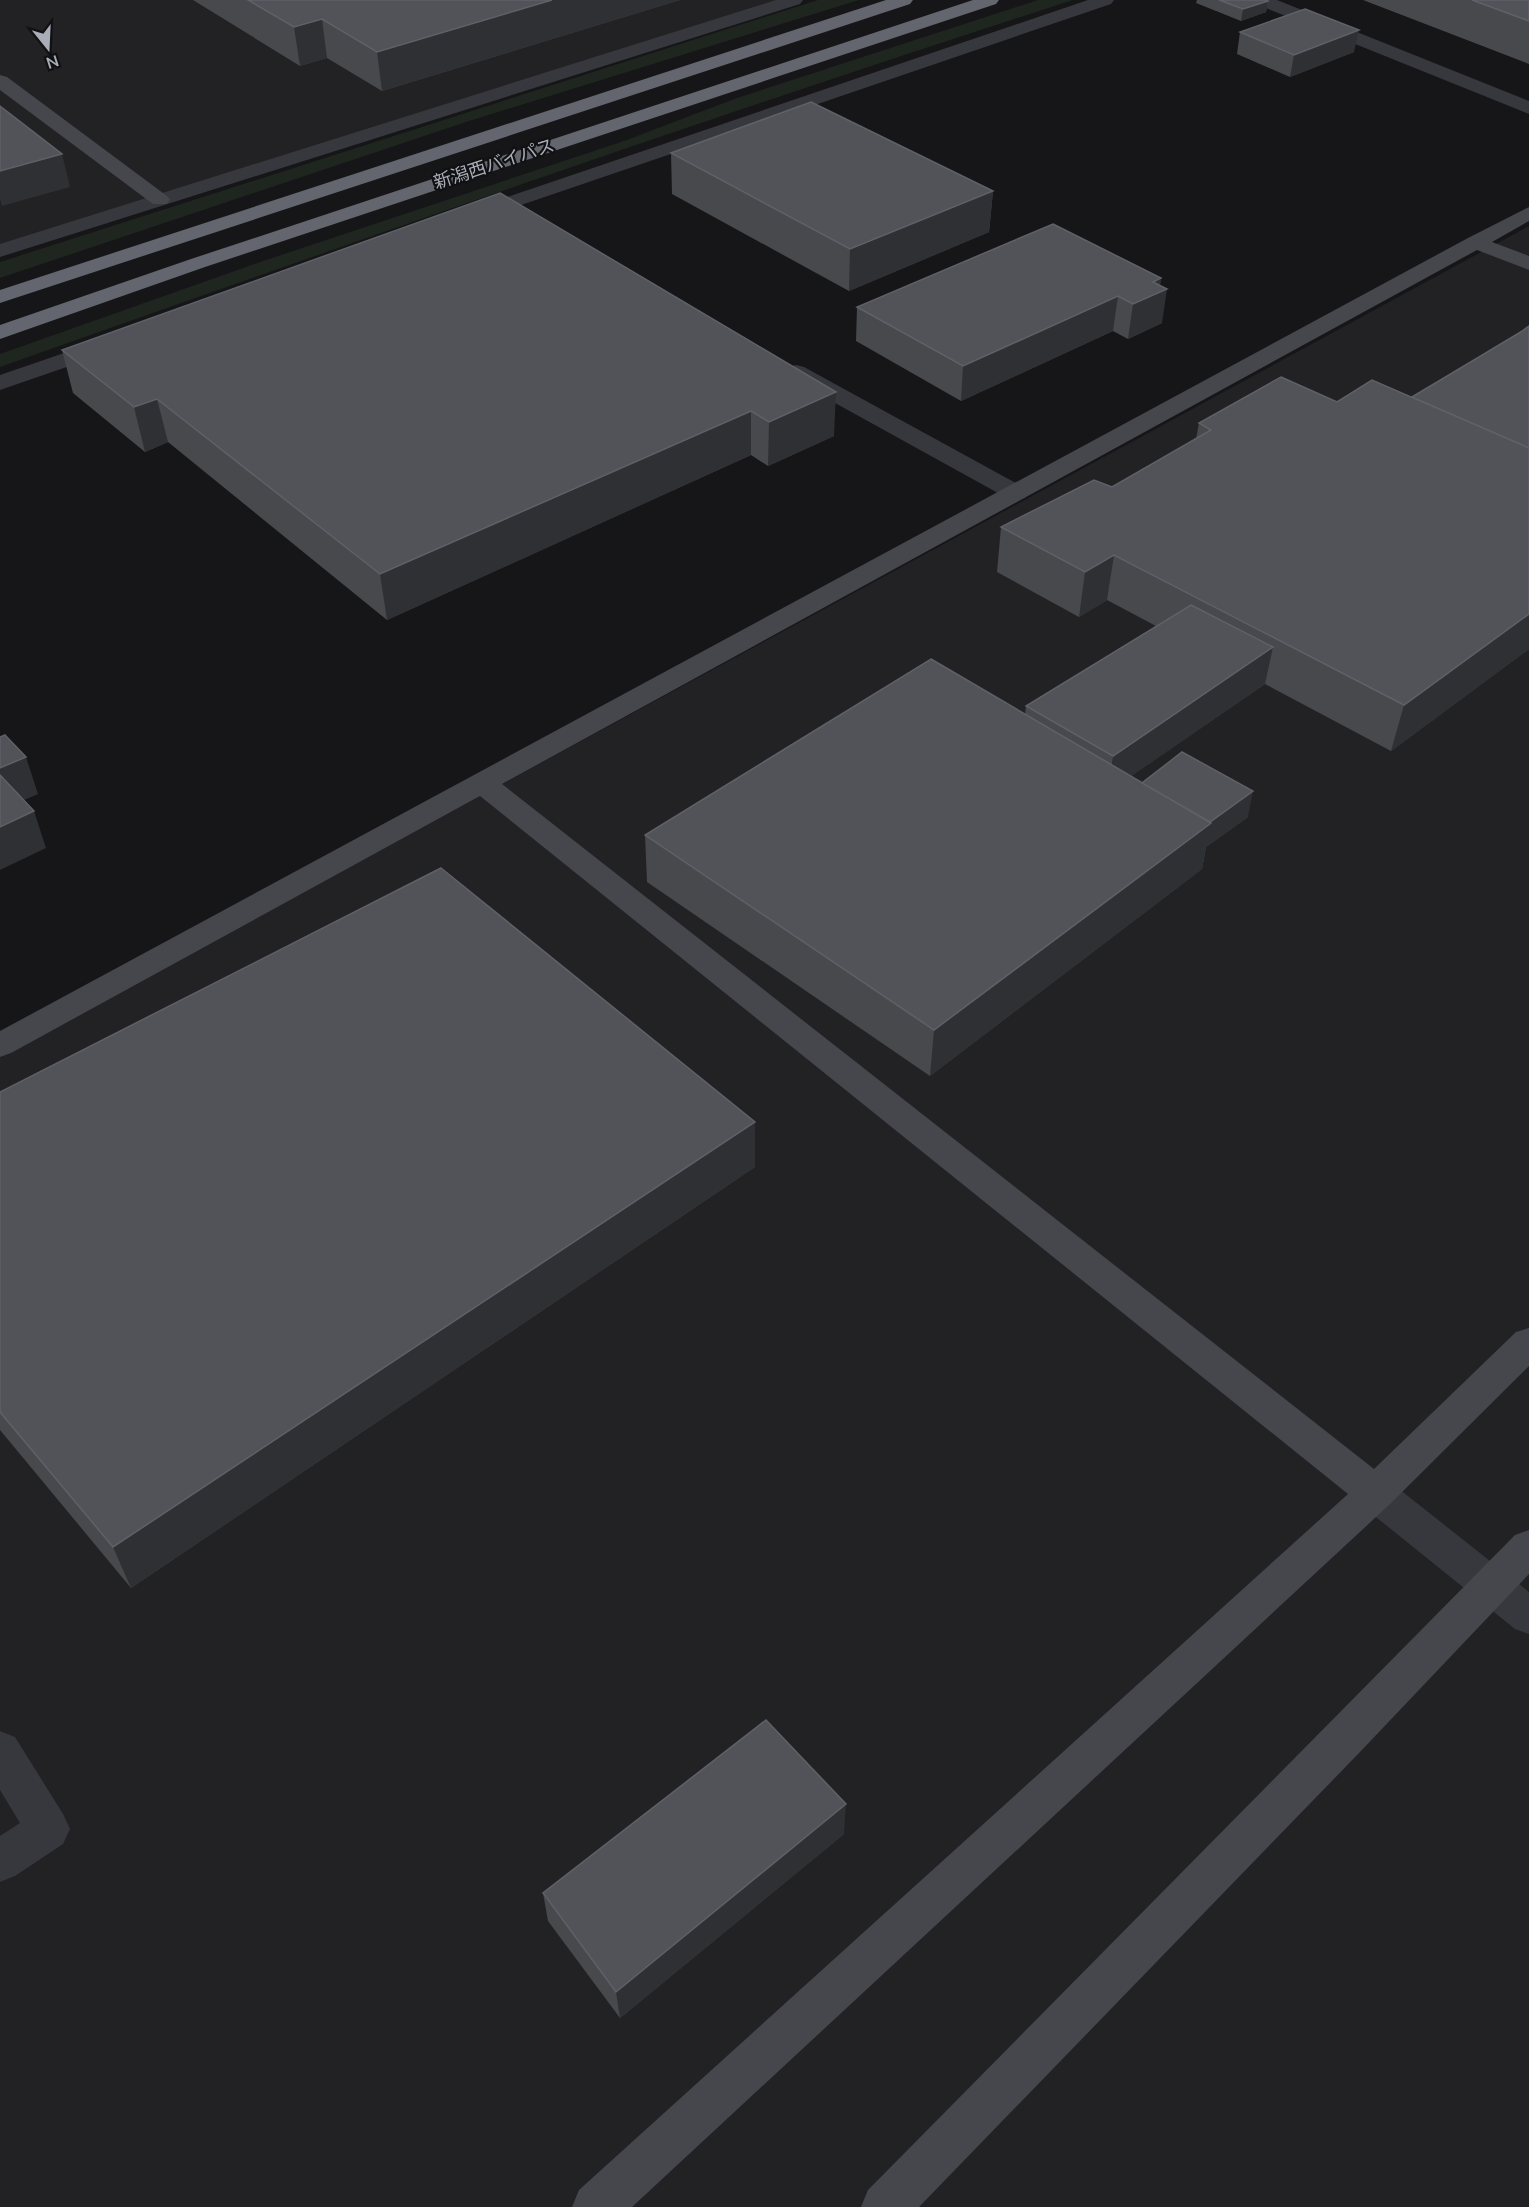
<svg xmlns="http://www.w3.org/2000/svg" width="1529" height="2207" font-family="Mulish,'Noto Sans JP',sans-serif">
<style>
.built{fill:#222225}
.green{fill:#1e261f}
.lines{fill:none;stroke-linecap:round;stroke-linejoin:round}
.street{fill:#37383d;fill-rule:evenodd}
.secondary{fill:#45474d;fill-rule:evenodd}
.highway{fill:#63666e;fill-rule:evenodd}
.wall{fill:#47494d}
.shaded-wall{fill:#2f3033}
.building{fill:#525359;stroke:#5f6168;stroke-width:1.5}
.labels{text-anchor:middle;stroke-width:4.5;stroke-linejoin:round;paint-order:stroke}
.far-street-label{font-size:18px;fill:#a8adb8;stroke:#111113}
</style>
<rect width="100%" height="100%" fill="#161618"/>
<g class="built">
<polygon points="0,0 794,0 0,251"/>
<polygon points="1529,226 1529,2207 0,2207 0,1057"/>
</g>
<g class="green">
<polygon points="818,0 859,0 469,121 0,278 0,262"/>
<path d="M1038,0H1073C713,116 356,241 0,367V354L266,260L624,141L737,98Z"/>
</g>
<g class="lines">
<g class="street">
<polygon points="776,0 803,0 800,4 0,257 0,244"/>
<polygon points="1088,0 1114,0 1111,4 477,220 470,222 463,220 460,216 463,212"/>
<polygon points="1253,0 1277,0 1529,101 1529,114 1256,4"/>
<polygon points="108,338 116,340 119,345 116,350 0,390 0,375"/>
<polygon points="796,365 804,367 1025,488 1028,493 1025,498 1016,500 1007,498 788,377 785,372 788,367"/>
<polygon points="1375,1476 1389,1481 1529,1592 1529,1634 1515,1629 1361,1505 1356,1493 1361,1481"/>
<polygon points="0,1731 15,1737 63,1814 70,1829 63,1844 15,1876 0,1882 0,1836 20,1823 0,1790"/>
</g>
<g class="secondary">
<polygon points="0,75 7,77 167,196 170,200 167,204 153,204 0,90"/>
<polygon points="1529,207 1529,221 1492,242 1529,256 1529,270 1477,250 502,784 1374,1469 1516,1332 1529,1328 1529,1366 1389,1505 632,2207 572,2207 579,2190 1348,1494 480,796 11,1053 0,1057 0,1031 1468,238"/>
<polygon points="1529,1530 1529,1574 1360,1752 919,2207 861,2207 868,2190 1515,1535"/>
</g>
<g class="highway">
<polygon points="886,0 913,0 910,4 0,303 0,290"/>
<polygon points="973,0 999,0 996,4 205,267 0,339 0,325 191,259"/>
</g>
</g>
<g class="wall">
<polygon points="193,0 680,0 382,91 327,58 300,66"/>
<polygon points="1197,0 1266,0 1268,1 1266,12 1241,21 1196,3"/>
<polygon points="1363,0 1529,0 1529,64"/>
<polygon points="1240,32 1354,52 1290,77 1237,54"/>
<polygon points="671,153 993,191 989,232 849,291 672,194"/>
<polygon points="500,193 834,436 768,466 751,455 387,620 168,442 145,452 73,393 62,350"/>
<polygon points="1161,278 1160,285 1162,323 1128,339 1113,331 961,401 856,341 857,307"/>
<polygon points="1529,326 1529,649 1391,751 1265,684 1131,776 1142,783 1248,817 1206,847 1202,869 930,1076 647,882 645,835 1025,714 1026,706 1156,626 1107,600 1079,617 997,572 1001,527 1112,487 1196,439 1199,423 1337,402 1412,397"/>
<polygon points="0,1092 755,1167 131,1588 0,1430"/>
<polygon points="844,1834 620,2018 548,1921 543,1893"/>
</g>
<g class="shaded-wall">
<polygon points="552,0 680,0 382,91 377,52"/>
<polygon points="1268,1 1266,12 1241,21 1243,9"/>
<polygon points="322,19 327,58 300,66 294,27"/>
<polygon points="1359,30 1354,52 1290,77 1294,55"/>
<polygon points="62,154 70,187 2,206 0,199 0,171"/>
<polygon points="993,191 989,232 849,291 850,249"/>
<polygon points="1161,278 1159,292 1167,289 1162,323 1128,339 1133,304 1153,282"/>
<polygon points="1118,296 1113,331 961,401 963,366"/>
<polygon points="836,392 834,436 768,466 769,422"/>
<polygon points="157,399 168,442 145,452 134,407"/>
<polygon points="751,411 751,455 387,620 380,574"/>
<polygon points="1114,555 1107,600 1079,617 1085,572"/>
<polygon points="1529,614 1529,649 1391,751 1404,705"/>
<polygon points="1273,647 1265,684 1107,793 1113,756"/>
<polygon points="26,757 38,794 8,807 0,784 0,768"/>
<polygon points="1253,791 1248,817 1206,847 1202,869 930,1076 934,1030 1197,831"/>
<polygon points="34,811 46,848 0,870 0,827"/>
<polygon points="755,1122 755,1167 131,1588 113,1547"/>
<polygon points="846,1804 844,1834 620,2018 616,1992"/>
</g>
<g class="building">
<polygon points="248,0 552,0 377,52 322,19 294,27"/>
<polygon points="1219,0 1266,0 1268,1 1243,9"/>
<polygon points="1472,0 1529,0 1529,21"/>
<polygon points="1305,9 1359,30 1294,55 1240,32"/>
<polygon points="811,102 993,191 850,249 671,153"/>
<polygon points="0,106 62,154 0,171"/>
<polygon points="500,193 836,392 769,422 751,411 380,574 157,399 134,407 62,350"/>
<polygon points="1053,224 1161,278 1153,282 1167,289 1133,304 1118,296 963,366 857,307"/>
<polygon points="1529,326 1529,448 1412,397 1521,332"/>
<polygon points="1281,377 1337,402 1372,380 1529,448 1529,614 1404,705 1114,555 1085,572 1001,527 1094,480 1112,487 1211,430 1199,423"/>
<polygon points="1191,605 1273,647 1113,756 1026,706"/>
<polygon points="931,659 1211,823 934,1030 645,835"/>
<polygon points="5,735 26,757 0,768 0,737"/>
<polygon points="1182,752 1253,791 1210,822 1142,783"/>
<polygon points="0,775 34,811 0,827"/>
<polygon points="441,868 755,1122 113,1547 0,1412 0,1092"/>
<polygon points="766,1720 846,1804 616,1992 543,1893"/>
</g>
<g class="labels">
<g class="far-street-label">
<text transform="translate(494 164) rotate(-18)" y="6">新潟西バイパス</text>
</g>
</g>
<g transform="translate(48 48) rotate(162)" stroke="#111113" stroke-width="4.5" paint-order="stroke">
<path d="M0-4.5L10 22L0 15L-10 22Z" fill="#a8adb8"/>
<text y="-9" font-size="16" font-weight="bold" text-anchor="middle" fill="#a8adb8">N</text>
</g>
</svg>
